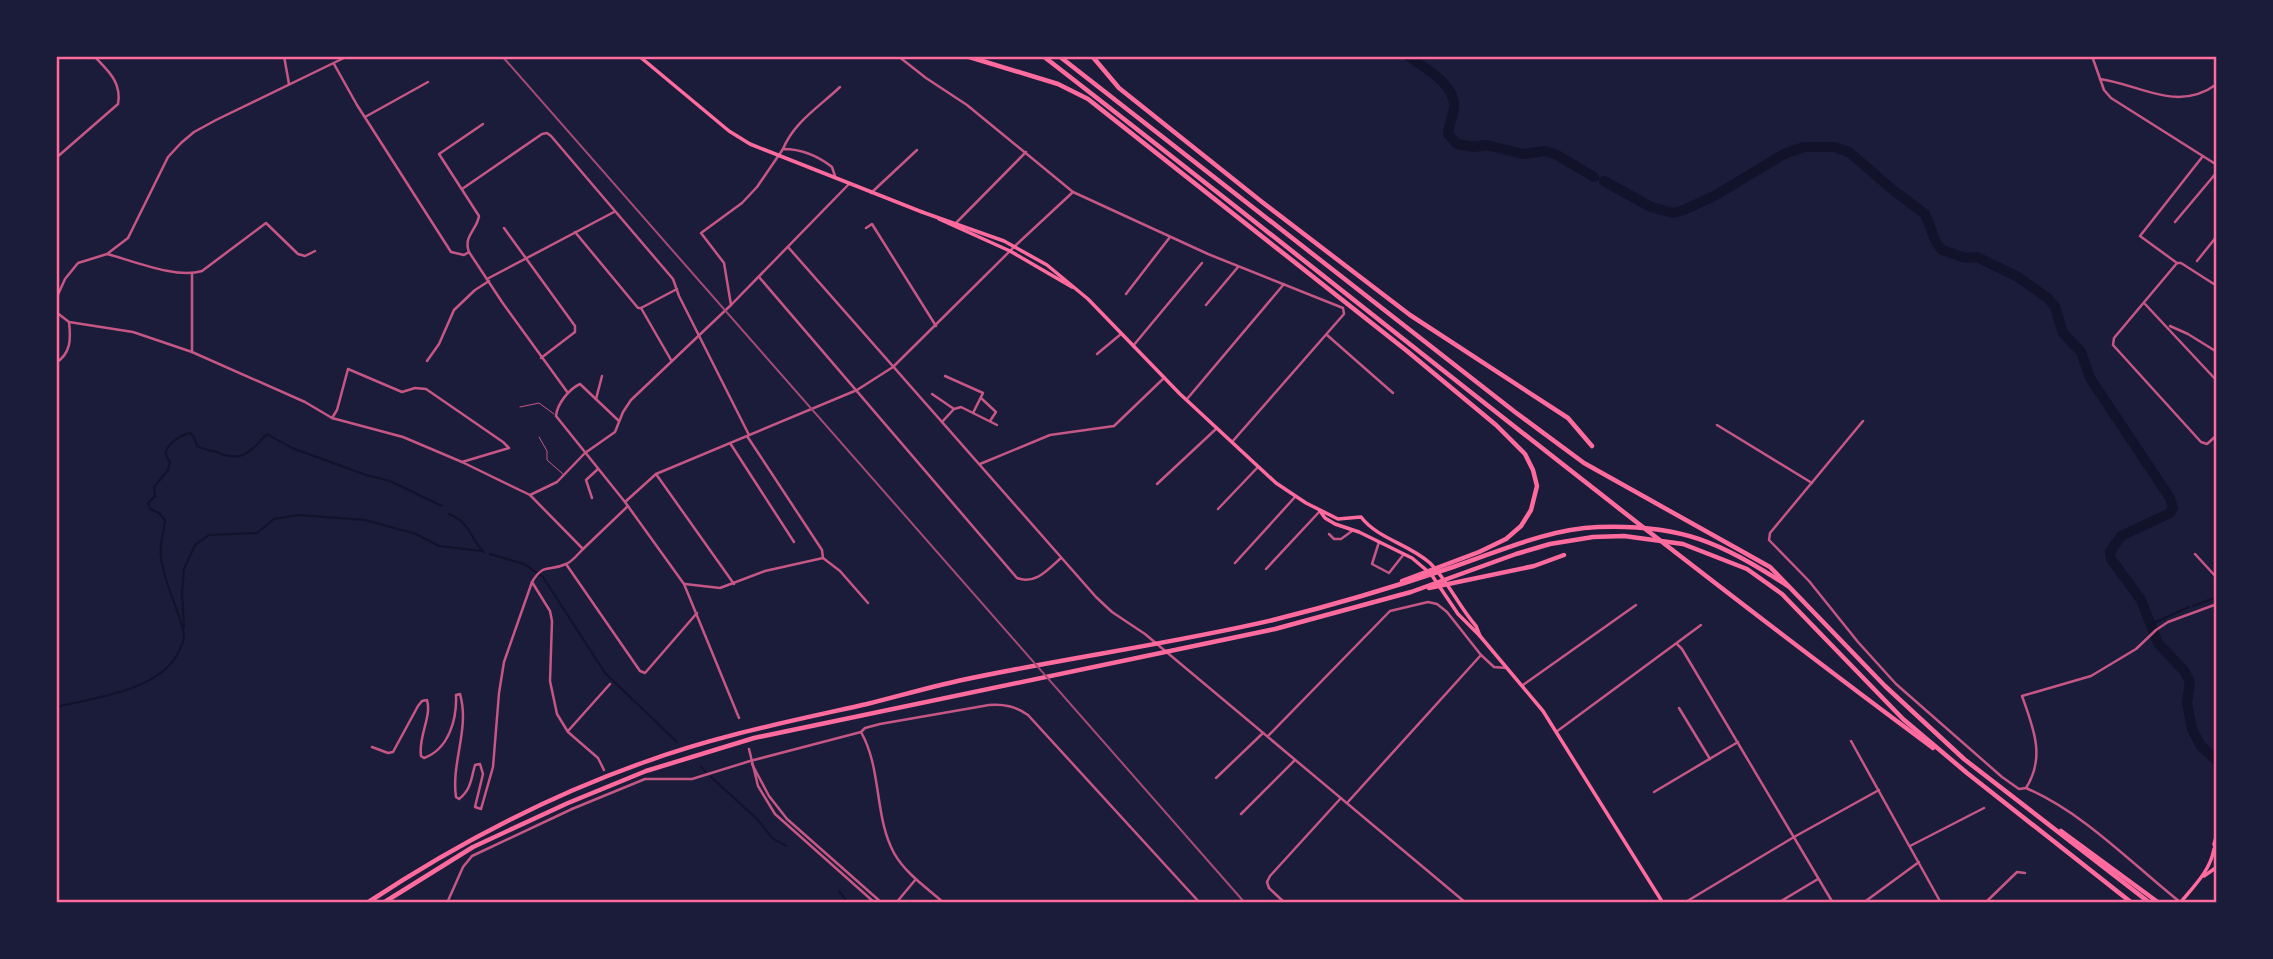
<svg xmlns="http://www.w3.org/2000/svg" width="2273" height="959" font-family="Cabin,sans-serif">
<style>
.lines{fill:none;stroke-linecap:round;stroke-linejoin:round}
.stream{stroke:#12122b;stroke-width:2}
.river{stroke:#12122b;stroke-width:10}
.service{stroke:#c65784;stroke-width:1}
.minor{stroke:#c65784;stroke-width:2.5}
.tertiary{stroke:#c65784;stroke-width:2.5}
.secondary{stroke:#ff6b9d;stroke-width:3.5}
.motorway{stroke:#ff6b9d;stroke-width:4.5}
.rail{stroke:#a44b75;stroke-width:2}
.neatline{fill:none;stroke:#ff6b9d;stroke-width:2.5}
</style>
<rect width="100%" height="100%" fill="#1b1b3a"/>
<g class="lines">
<g class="stream">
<path d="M449,514C472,524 470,539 484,552"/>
<polyline points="490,554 524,564 543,577 605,673 677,742"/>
<polyline points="2193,606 2217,597"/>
<polyline points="2149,625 2189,607"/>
<polyline points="184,628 182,592 184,569 195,545 209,535 257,533 274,519 298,515 365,520 416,534 439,546 482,551"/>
<path d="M56,707C93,698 157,691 177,655C181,647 186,639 183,630C177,605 164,583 161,557C159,545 164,532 165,520L159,513L150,509L148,503L155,496L154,487L168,470L170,462C168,459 165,455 166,451C169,443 182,434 190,433L194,437L197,446C203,450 206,449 213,451C217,451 220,454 224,455C246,461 253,448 267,434L292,448L366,475L390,481L442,506"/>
<polyline points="701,767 706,772"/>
<polyline points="711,777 758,820 772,838 786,846"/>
<polyline points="839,891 848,903"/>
</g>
<g class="river">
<path d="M1408,56C1423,67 1456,84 1454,107C1453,117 1449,125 1448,134L1457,144L1474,147L1486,145L1523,154L1545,151L1557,155L1594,177"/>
<polyline points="1604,181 1651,207 1673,213 1684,210 1716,195 1784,154 1804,147 1834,147 1849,152 1893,190 1925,214 1936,242 1942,250 1966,258 1977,257 2018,277 2049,299 2055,307 2063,333 2081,352 2090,378 2170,498 2173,508 2170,513 2121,536 2110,552 2111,559 2141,600 2158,643 2185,672 2190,682 2187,703 2192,729 2201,746 2217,761"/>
</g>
<g class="service">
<polyline points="520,407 539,403 554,414"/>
<polyline points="539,437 547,451 547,460 563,474"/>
</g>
<g class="minor">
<polyline points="284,56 289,84"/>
<polyline points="898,56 926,78 967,105 1073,192 1208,254 1343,308 1344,314 1232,442"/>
<polyline points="2092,56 2104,90 2111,98 2217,165"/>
<polyline points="334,64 357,105 451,252 464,255 469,252 502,302 568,393"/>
<path d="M2100,79C2142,85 2177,113 2217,84"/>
<polyline points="365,117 428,82"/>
<path d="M783,149C794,122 819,107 840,87"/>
<polyline points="2203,156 2140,236 2177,263 2181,263 2217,286"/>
<path d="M56,158L118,104C122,82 108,71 94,56"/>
<polyline points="462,189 542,134 547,133 551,136 673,279 679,296 749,435"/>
<polyline points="871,193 917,150"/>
<polyline points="2175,222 2217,172"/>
<polyline points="954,225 1026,152"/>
<polyline points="504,228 575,326 575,332 541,358"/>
<polyline points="866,228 872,224 936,326"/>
<polyline points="575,232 638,308 641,308 677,289"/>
<polyline points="1015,246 1073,192"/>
<polyline points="788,247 1096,597 1112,612 1145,634 1466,903"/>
<path d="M469,252C463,236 477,230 479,216L439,154L483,124"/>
<path d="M107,254C134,261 176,279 202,271L266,223L298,254L305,256L315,251"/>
<polyline points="2197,261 2217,236"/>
<polyline points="2177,263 2114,338 2113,345 2201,442 2207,444 2217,435"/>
<path d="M759,277L1017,578C1036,585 1048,569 1061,558"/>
<polyline points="487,279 614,212"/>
<polyline points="1126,294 1170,237"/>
<polyline points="2145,304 2217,381"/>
<path d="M731,305L724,263L701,233L742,203L757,187L783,149C801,149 818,156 832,167L835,176"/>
<polyline points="1206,305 1238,267"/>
<polyline points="641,308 671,360"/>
<polyline points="2170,326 2188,334 2217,352"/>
<polyline points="1327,335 1393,393"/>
<polyline points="1133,346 1202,263"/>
<polyline points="192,352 192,274"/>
<polyline points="1097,354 1121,334"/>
<polyline points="427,361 439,344 454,310 475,290 489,281"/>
<path d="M56,363C71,353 71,339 69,322"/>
<polyline points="945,376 983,393 973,413"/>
<polyline points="932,394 954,409 961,407 997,425"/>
<polyline points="981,398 996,412 990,421"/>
<polyline points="596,399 602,376"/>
<polyline points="1187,399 1284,284"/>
<polyline points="332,418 337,410 348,369 402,392 415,388 426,389 503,442 509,448 462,462"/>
<path d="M619,421L580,384C569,389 557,404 556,416L625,502"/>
<polyline points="1863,421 1770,533 1769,540 1809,581 1858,642 1896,684 2002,777 2019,789 2026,788"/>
<polyline points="942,422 954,409"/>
<polyline points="1717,425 1812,483"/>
<polyline points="747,436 822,550 823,558"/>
<polyline points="730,443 794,542"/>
<polyline points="980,464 1050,435 1114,426 1164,378"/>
<polyline points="656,474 734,584"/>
<polyline points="1157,484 1217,428"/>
<polyline points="530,495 557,482 585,453 615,432 623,412 631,400 731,305 849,184"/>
<polyline points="592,498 586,480 598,469"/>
<polyline points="1218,509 1258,467"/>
<polyline points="1329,534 1334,539 1341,539 1352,531"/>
<polyline points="1379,542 1372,564 1389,573 1404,554"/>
<polyline points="2195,554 2217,578"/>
<polyline points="1235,563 1295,497"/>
<polyline points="566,564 640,671 645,673 697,613"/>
<polyline points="1266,569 1320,511"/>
<polyline points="532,582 550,611 552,621 550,681 557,714 568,732 598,758 604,770"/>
<polyline points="685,584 720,588 765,571 823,558 840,571 868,603"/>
<polyline points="1677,644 1682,649 1833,903"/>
<polyline points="1523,685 1636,605"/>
<polyline points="1679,708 1710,759"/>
<polyline points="568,731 610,684"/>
<path d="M861,732C882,769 874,816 894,853C905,873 927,888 944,903"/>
<polyline points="1556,732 1701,625"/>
<polyline points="1268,736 1390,611 1428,602 1437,604 1447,612 1481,655"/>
<polyline points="1851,741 1941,903"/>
<path d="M372,747L388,753L393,752L418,706L422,701L427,700C432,717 418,736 421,756L424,758C449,749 457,719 456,695L460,694C470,729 451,762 456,797L459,799C471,790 471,779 475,765L480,764L483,774L475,807L481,809L493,767L499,693L504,662L532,582C544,562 549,572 566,564C572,562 578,554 583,549"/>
<path d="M750,761L861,732L865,728L880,724L989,705C1004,704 1015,706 1028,715L1200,903"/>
<polyline points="1216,778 1263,733"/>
<polyline points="1654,792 1738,742"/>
<polyline points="1347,803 1481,655 1494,667 1507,668"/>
<polyline points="1241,814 1295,760"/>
<polyline points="1910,846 1984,808"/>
<path d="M2180,902C2131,863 2084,813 2026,788C2046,757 2033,727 2022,696L2091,676L2136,649L2156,630L2168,622L2217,604"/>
<polyline points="896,903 916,879"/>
<polyline points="1285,903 1269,888 1267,882 1270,876 1341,798"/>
<polyline points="1684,903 1794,837 1879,790"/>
<polyline points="1778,903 1818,879"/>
<polyline points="1863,903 1919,862"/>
<polyline points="1985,903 2017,872 2025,873"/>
</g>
<g class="tertiary">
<polyline points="56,299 65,279 78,263 107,254 128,238 168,157 181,143 194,132 216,120 348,56"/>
<polyline points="56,312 69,322 133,332 192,352 305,402 332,418 403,437 462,462 530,495 583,549 628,506"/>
<polyline points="739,718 684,584 625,502 656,474 857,390 893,367 1015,246"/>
<polyline points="749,749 758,786 775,814 875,903"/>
<polyline points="752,764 769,796 787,819 882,903"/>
<polyline points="447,903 463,867 472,856 572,809 645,779 692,779 750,761"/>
</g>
<g class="secondary">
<polyline points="639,56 729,131 750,144 922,212"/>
<path d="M922,212L1004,241L1047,265L1088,299L1180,394L1276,483L1306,503L1338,519L1361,517C1378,539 1409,544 1430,563C1448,581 1459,607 1476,626L1480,636"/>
<polyline points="939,219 1010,251 1072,287"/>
<polyline points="1320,511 1325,518 1335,524 1359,532 1412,558 1431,574 1458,614 1480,636 1543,711 1663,903"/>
<polyline points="2217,834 2214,844 2217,854"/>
<polyline points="2204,876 2217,867"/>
<path d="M2180,903C2194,886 2210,871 2214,849"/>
</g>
<g class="motorway">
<polyline points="966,56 1058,84 1088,99 1407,351 1496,425 1525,454 1533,470 1537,486 1531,510 1521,526 1506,539 1479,552 1402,581"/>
<path d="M1043,56C1340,286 1631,524 1933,748"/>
<polyline points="1059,56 1515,412 1584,463 1770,567 1885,686 1964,759 2150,903"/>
<polyline points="1092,56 1119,88 1262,202 1410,315 1568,418 1592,446"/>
<polyline points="1429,588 1534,566 1564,555"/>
<polyline points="2061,831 2159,903"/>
<path d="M367,903C453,846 544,798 642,763C715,736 791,721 867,704C899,696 930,687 962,680C1065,658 1170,644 1273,620C1334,605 1394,587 1453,567C1500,551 1548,529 1598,527C1682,524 1719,542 1788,586"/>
<polyline points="383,903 473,847 568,803 646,771 754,738 1275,629 1411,592 1516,554 1550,544 1593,537 1624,536 1683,544 1747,569 1782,594 1903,719 1967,773 2132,903"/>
</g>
<polyline class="rail" points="502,56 1245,903"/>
</g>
<rect width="2273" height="959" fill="none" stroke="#1b1b3a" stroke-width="116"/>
<rect x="58" y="58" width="2157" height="843" class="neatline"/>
</svg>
